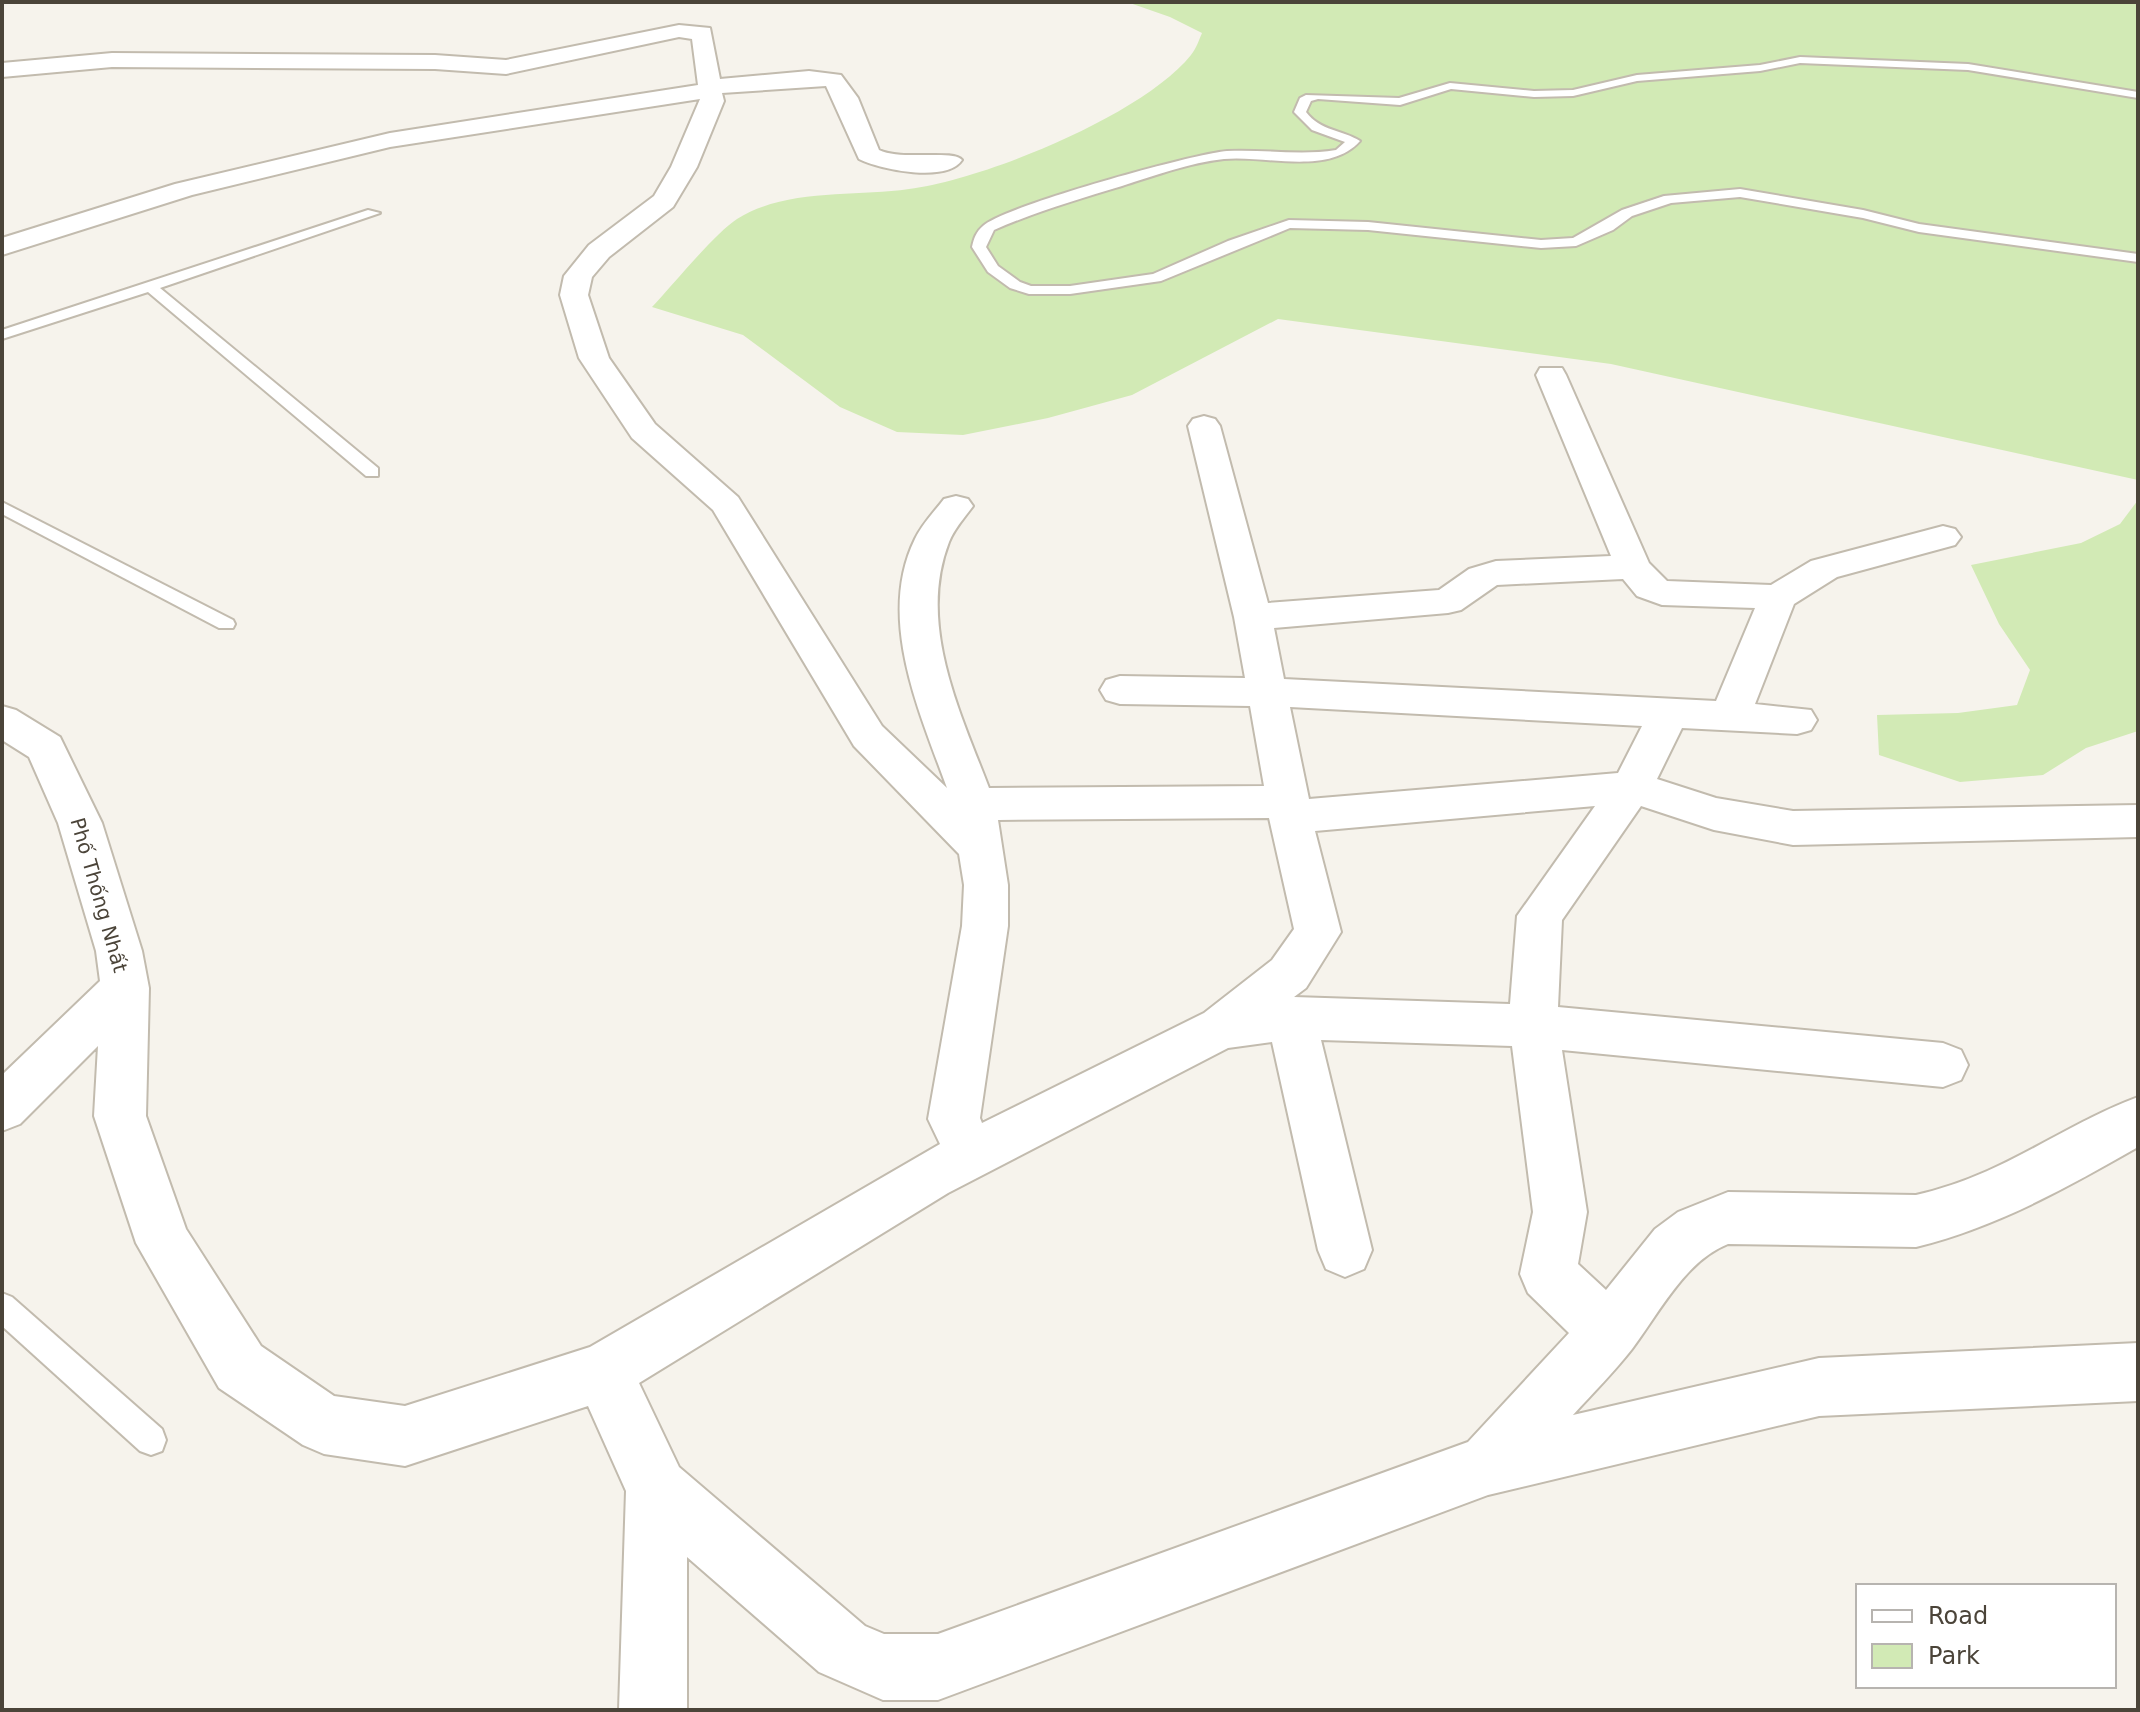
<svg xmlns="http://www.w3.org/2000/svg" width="2140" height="1712" font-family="'DejaVu Sans',sans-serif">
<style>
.green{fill:#d2eab5}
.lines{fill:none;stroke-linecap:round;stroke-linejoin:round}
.service-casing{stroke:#c2bbae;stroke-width:4}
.minor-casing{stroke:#c2bbae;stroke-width:4}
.service{fill:#fff;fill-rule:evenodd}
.minor{fill:#fff;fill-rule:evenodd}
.labels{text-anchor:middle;stroke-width:6;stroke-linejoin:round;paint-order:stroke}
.street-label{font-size:20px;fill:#4b4439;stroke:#fff}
</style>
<rect width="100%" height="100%" fill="#f6f3ec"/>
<g class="green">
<path d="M1127,2H2138V480L1611,364L1278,319L1132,395L1048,418L963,435L897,432L840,407L743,335L652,307C673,285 714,234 737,219C786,188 854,197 909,189C985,179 1143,115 1191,55C1196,49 1199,40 1202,33L1170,17Z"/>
<polygon points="2138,500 2138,731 2086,748 2043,775 1960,782 1879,755 1877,715 1958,713 2017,705 2030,670 1999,624 1971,565 2081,543 2120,524"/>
</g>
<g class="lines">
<defs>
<g id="service">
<path d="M1800,57L1968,64L2138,92V98L1968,70L1800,63L1760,71L1637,81L1573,96L1534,97L1451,89L1400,105L1318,99L1311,101L1306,112C1320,131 1343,130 1360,141C1329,176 1266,155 1224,159C1189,163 1156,175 1122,186C1079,199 1035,212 994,230L986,247L998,266L1020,282L1031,286H1070L1153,274L1228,241L1289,220L1368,222L1541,240L1573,238L1622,210L1664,196L1740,189L1863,210L1919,224L2138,254V262L1919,232L1863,218L1740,197L1671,203L1632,216L1613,230L1576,246L1541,248L1368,230L1290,228L1161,281L1070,294H1029L1010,288L988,272L972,247C974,238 976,232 983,226C1005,206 1192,154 1227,151C1263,149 1300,156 1336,150L1345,142L1312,130L1294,112L1300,98L1306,95L1399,98L1450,83L1534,91L1573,90L1637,75L1760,65Z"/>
<polygon points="368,210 380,213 160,288 378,468 378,476 366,476 148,292 2,339 2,330"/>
<polygon points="2,502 233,620 235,624 233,628 219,628 2,514"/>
<polygon points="2,1293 12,1297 162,1429 166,1440 162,1451 151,1455 140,1451 2,1326"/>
</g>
<path id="minor" d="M679,25L710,28L720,79L809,71L841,75L858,98L879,150C902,161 954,149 962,160C947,183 881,170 859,159L826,86L722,93L724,101L697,167L673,207L609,257L592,277L588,295L609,358L655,424L738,497L882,726L947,788C920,713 876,618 915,539C922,524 935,511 944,499L956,496L968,499L973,506C965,517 954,529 949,542C917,624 960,712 989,788L1264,786L1250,706L1120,704L1106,700L1100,690L1106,680L1120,676L1245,678L1234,617L1188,426L1193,419L1204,416L1215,419L1220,426L1268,603L1439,590L1469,569L1496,561L1611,556L1536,375L1540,368H1562L1566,375L1649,563L1667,581L1771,585L1811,561L1943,526L1955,529L1961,537L1955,545L1837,577L1794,604L1755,704L1811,710L1817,720L1811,730L1797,734L1682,728L1657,779L1716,798L1793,811L2138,805V837L1793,845L1714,830L1641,806L1562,920L1558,1007L1943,1043L1961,1050L1968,1065L1961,1080L1943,1087L1562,1050L1587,1212L1578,1264L1606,1290L1655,1229L1678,1212L1728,1192L1916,1195C2005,1175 2058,1127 2138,1097V1147C2066,1188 1997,1227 1916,1247L1728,1244C1685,1261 1659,1313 1632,1349C1614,1372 1593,1393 1573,1415L1819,1358L2138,1343V1401L1819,1416L1488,1495L938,1700H883L819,1672L687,1557V1710H619L626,1491L588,1406L405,1466L324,1454L303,1445L219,1388L136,1243L94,1116L98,1046L20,1124L2,1131V1075L100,981L96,951L58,823L29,757L2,740V706L16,710L60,737L102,823L142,951L149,988L146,1116L186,1229L261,1346L334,1396L405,1406L590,1347L940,1144L928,1119L962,926L964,885L959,854L854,746L713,510L632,438L579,358L560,295L564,276L589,245L654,196L671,167L700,99L390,147L192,195L2,255V238L175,184L390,133L698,85L692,39L679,37L506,74L435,69L112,67L2,77V63L112,53L435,55L506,60ZM1623,579L1637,596L1662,605L1755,608L1716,701L1284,679L1274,628L1448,613L1461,610L1497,585ZM1290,707L1642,726L1618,773L1309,799ZM1595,806L1517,916L1510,1004L1294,997L1306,988L1341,932L1315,831ZM1269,818L1294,929L1272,960L1204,1013L982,1123L980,1118L1008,926V885L998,820ZM1321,1040L1512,1046L1533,1212L1520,1274L1528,1293L1569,1333L1468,1442L938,1634H884L865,1626L679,1467L639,1383L948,1193L1228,1048L1272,1042L1318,1250L1326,1269L1345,1277L1364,1269L1372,1250Z"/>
</defs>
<use href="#service" class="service-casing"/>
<use href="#minor" class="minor-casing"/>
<use href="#service" class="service"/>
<use href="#minor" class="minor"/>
</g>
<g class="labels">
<g class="street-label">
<text transform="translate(99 895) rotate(74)" y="7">Phố Thống Nhất</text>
</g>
</g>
<rect width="2140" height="1712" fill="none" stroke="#4b4439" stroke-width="8"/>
<rect x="1856" y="1584" width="260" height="104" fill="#ffffff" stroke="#b7b4b0" stroke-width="2"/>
<rect x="1872" y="1610" width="40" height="12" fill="#ffffff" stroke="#b7b4b0" stroke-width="2"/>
<text x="1928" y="1624" font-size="24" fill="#4b4439">Road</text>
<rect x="1872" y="1644" width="40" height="24" fill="#d2eab5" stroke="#b7b4b0" stroke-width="2"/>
<text x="1928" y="1664" font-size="24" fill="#4b4439">Park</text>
</svg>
